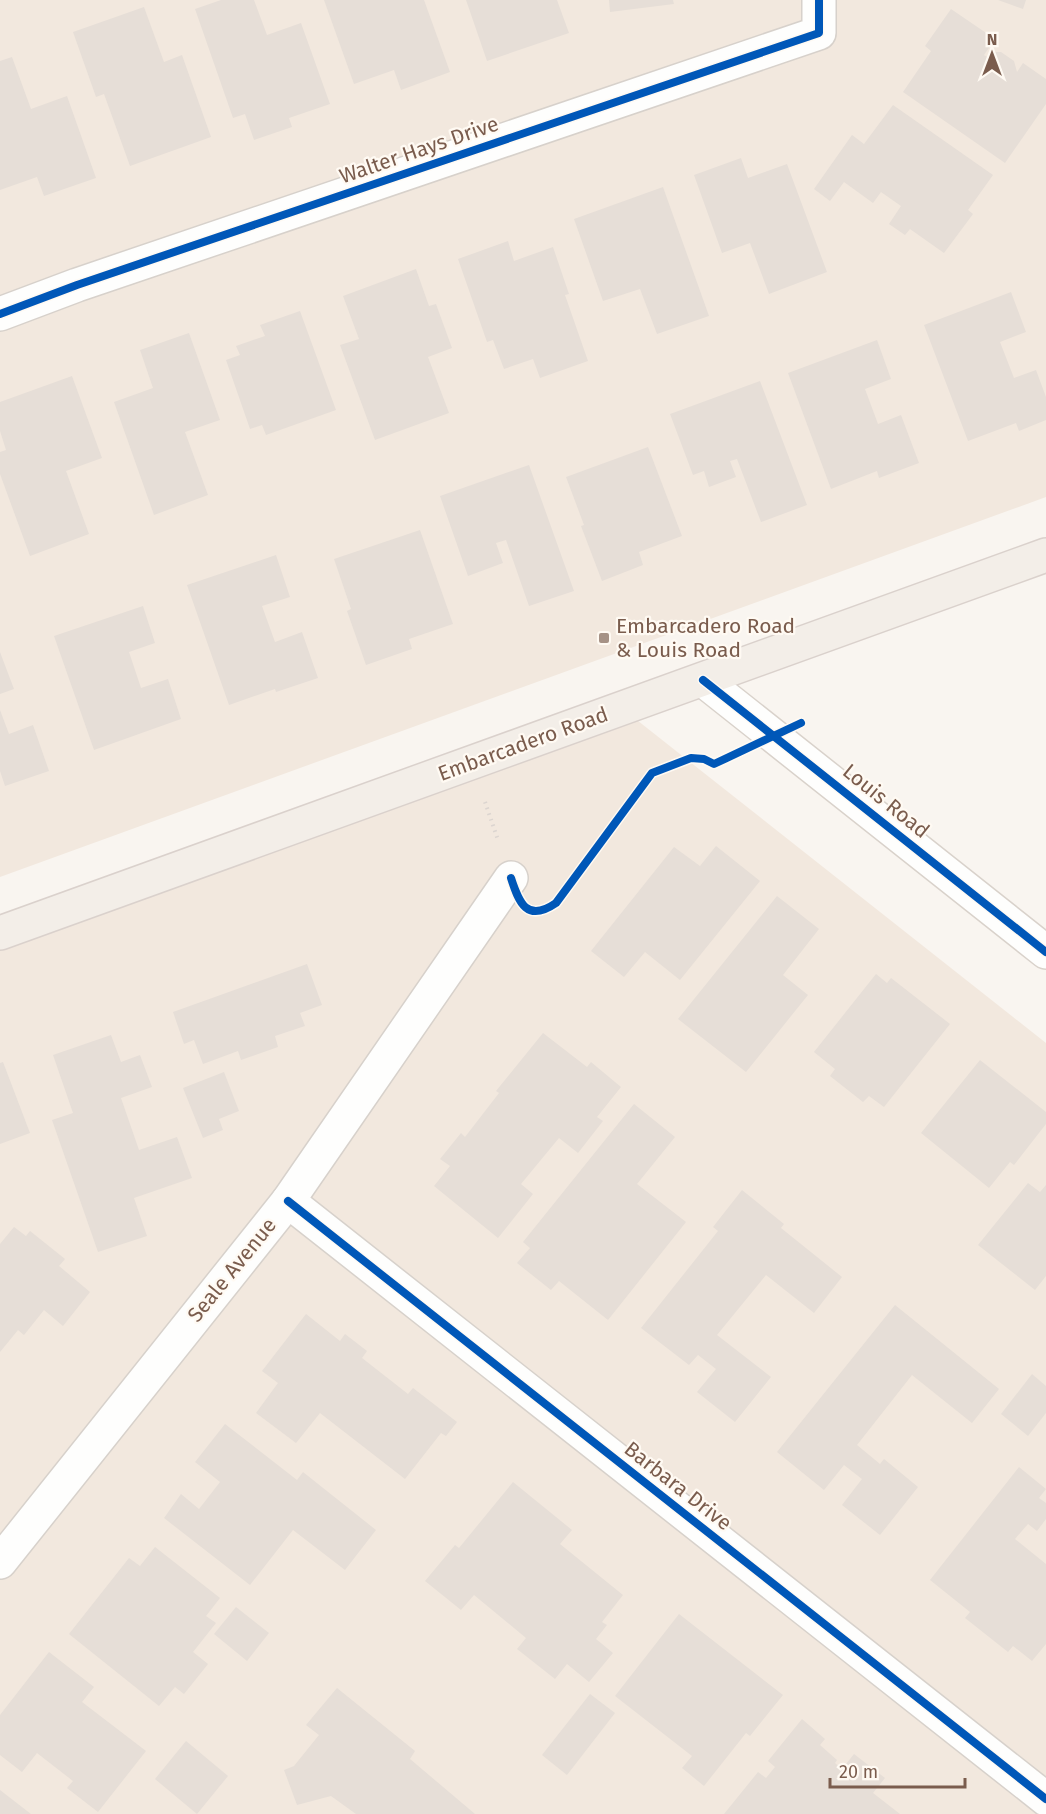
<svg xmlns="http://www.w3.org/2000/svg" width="1046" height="1814" font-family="'Fira Sans',sans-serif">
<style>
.residential{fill:#f2e8de}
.building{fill:#e6ded7}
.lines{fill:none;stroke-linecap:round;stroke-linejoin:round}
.street-casing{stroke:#d7d1cb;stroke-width:36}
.secondary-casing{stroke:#d9d2cb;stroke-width:36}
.primary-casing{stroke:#dad1cc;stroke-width:36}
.path{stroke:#dcd5d0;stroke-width:4;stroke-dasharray:1.5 4.5;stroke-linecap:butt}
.street{stroke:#fefefd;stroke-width:33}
.secondary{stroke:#fefefd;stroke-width:33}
.primary{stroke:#f3eee8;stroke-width:33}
.cycleway-casing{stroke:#fffaf3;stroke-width:11}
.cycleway{stroke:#0057b8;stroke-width:8}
.poi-dot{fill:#a69286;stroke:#fffaf3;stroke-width:2}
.labels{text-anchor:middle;stroke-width:4.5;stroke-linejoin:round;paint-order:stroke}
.street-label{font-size:21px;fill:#7a5c4d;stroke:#fffaf3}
.poi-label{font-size:21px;fill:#7a5c4d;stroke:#fffaf3;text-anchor:start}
</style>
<rect width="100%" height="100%" fill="#f9f5f0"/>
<g class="residential">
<polygon points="0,0 1046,0 1046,497 0,877"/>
<polygon points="628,713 1046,1043 1046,1814 0,1814 0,939"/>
</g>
<g class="building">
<polygon points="221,0 254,0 267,35 301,23 330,104 289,118 292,127 254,140 245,114 233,118 195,9"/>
<polygon points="324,0 424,0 450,72 401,90 394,70 354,84"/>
<polygon points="466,0 557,0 569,33 487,61"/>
<polygon points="609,0 673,0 674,4 610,12"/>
<polygon points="998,0 1026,0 1023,9"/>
<polygon points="144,7 164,62 182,55 211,137 130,166 104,94 96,97 73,32"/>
<polygon points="951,9 995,39 984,55 987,57 991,52 1001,52 1014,61 1017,72 1023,63 1046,79 1046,104 1005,163 903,92 931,51 925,46"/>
<polygon points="12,57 31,109 67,96 96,178 44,196 37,177 0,190 0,61"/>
<polygon points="893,105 993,175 968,210 973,214 944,253 910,229 905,235 889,224 901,206 881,192 873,203 844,182 830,201 814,189 852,135 864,144"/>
<polygon points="741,158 748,178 787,164 827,272 769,294 750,243 722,253 694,175"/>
<polygon points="663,187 709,316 657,334 640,289 603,301 574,219"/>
<polygon points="508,241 514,261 553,247 569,294 565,295 588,361 540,378 533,359 504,369 493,340 487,342 458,259"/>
<polygon points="416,269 429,306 436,304 452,348 428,357 449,413 375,440 340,345 359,339 343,296"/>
<polygon points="1011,292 1026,332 1000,342 1014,378 1036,370 1046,397 1046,420 1019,431 1016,423 968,441 924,325"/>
<polygon points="300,311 336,410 266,435 262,425 250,429 226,360 240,355 236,346 265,336 260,325"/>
<polygon points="189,333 220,420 185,432 208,495 154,515 114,402 153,388 140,350"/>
<polygon points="877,340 891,379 865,389 878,424 901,415 919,463 879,478 877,471 831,489 788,373"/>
<polygon points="72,376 102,458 66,471 89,534 30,556 0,474 0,452 6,450 0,431 0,402"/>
<polygon points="760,381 807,505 761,522 737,459 730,461 736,477 709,487 704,471 693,475 670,414"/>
<polygon points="648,447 682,536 639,552 643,565 602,581 581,526 584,525 566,477"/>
<polygon points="529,465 574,591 529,606 506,540 496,543 503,563 468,576 440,496"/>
<polygon points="420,530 453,624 409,639 412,649 366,665 347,611 351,609 334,559"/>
<polygon points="276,555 290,597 262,606 275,642 302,632 318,678 276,692 275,689 229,705 187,585"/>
<polygon points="143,606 155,643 129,652 141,688 168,679 181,719 94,750 54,636"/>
<polygon points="0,652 14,689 0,694"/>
<polygon points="0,710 9,734 33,725 49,771 5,786 0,771"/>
<polygon points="716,846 760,881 680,980 645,952 624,977 591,951 674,847 700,866"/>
<polygon points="777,896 819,929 783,975 808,995 746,1072 678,1019"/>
<polygon points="307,964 322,1005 300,1013 305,1026 275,1036 278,1047 241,1060 238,1051 203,1064 194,1040 184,1044 173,1012"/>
<polygon points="876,974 887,983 891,978 950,1024 884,1107 869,1096 863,1102 830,1076 835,1069 814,1052"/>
<polygon points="543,1033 587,1067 591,1062 621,1087 597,1117 603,1121 578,1153 559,1138 521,1184 533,1194 498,1238 434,1186 450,1166 440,1159 461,1133 465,1137 499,1093 496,1091"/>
<polygon points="111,1035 121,1062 140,1055 152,1087 121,1098 139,1150 177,1137 192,1178 134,1198 147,1236 98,1252 52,1120 73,1113 53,1055"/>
<polygon points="980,1060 1046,1112 1046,1124 1014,1165 1010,1162 989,1188 921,1133"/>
<polygon points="3,1062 30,1133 0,1144 0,1063"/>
<polygon points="224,1072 239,1111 219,1119 223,1130 203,1138 183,1088"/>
<polygon points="634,1104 675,1137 637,1184 686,1222 608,1320 559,1281 551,1290 517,1263 530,1248 523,1242"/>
<polygon points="1028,1183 1040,1192 1046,1185 1046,1276 1035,1290 978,1245"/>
<polygon points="742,1190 784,1224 781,1228 842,1277 814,1313 766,1275 717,1335 771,1377 735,1422 697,1392 716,1369 698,1355 689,1365 641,1328 718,1231 713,1227"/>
<polygon points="14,1227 26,1236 30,1231 65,1259 59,1266 90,1292 63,1326 44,1310 24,1335 18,1330 0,1352 0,1244"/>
<polygon points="895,1305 999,1389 972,1423 912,1375 857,1445 880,1464 884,1459 918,1487 880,1535 842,1505 862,1479 844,1465 824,1490 777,1452"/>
<polygon points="306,1314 340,1341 345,1334 367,1351 362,1358 408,1394 413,1388 457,1422 446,1436 441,1433 405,1479 320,1413 296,1443 256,1413 278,1383 262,1371"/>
<polygon points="1032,1374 1046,1386 1046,1413 1028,1436 1001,1414"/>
<polygon points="225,1424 297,1480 303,1472 376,1530 345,1570 293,1530 250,1585 164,1518 181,1494 199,1509 220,1482 195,1462"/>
<polygon points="1019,1467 1046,1489 1039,1498 1046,1503 1046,1519 1037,1531 1028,1524 1015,1539 1046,1564 1046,1644 1032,1661 1013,1646 1008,1652 965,1618 970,1612 930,1580"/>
<polygon points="513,1482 572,1530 560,1544 623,1595 602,1622 607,1625 596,1639 613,1653 589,1682 567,1664 555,1679 517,1649 526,1638 474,1595 461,1610 425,1581 455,1545 459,1548"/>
<polygon points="155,1547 220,1598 206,1616 216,1623 193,1652 208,1664 184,1694 175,1687 159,1706 69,1634 129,1558 140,1566"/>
<polygon points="236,1607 269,1633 247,1661 214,1634"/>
<polygon points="679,1614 783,1695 750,1736 746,1733 704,1786 682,1768 692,1756 615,1696"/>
<polygon points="49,1652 94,1687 82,1702 146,1751 98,1812 67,1788 73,1781 37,1753 22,1772 0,1755 0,1715"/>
<polygon points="337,1688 415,1751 410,1759 475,1814 356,1814 331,1796 297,1805 284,1770 294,1766 319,1735 306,1725"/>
<polygon points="590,1694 615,1713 567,1775 542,1755"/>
<polygon points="802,1719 825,1739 820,1745 837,1760 835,1763 842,1769 854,1754 885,1778 873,1793 900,1814 724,1814 758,1772 766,1778 775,1767 768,1761"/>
<polygon points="186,1741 228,1776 197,1814 155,1779"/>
<polygon points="0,1790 31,1814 0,1814"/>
</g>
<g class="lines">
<defs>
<g id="street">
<polyline points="0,314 77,285 819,33 819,0"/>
<polyline points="288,1201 1046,1799"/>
<polyline points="0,1562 288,1201 511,878"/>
</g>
<polyline id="secondary" points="703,680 1046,952"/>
<polyline id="primary" points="0,933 1046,555"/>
</defs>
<use href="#street" class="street-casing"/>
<use href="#secondary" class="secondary-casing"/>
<use href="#primary" class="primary-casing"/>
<polyline class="path" points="485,802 498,840"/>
<use href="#street" class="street"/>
<use href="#secondary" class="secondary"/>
<use href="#primary" class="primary"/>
<defs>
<g id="cycleway">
<polyline points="0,314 77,285 819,33 819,0"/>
<polyline points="703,680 1046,952"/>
<path d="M511,878C519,903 527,923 556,903L652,773L691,758L704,759L714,764L801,723"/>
<polyline points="288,1201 1046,1799"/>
</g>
</defs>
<use href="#cycleway" class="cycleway-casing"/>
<use href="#cycleway" class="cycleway"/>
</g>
<rect class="poi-dot" x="598" y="632" width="12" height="12" rx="3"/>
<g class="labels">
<g class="street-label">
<text transform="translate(419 150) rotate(-19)" y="7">Walter Hays Drive</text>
<text transform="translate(523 744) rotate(-20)" y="7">Embarcadero Road</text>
<text transform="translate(886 801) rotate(39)" y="7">Louis Road</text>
<text transform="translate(232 1270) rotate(-51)" y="7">Seale Avenue</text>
<text transform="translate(678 1486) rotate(38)" y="7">Barbara Drive</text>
</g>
<g class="poi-label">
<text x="616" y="633">Embarcadero Road<tspan x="616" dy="24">&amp; Louis Road</tspan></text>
</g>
</g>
<g transform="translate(992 54)" stroke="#fffaf3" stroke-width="4.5" paint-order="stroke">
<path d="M0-4.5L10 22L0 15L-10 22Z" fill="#7a5c4d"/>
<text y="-9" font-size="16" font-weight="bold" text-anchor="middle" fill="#7a5c4d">N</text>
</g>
<path d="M830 1778v9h135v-9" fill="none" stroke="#7a5c4d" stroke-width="3"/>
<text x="839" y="1778" font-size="18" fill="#7a5c4d" stroke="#fffaf3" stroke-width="4.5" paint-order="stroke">20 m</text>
</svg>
